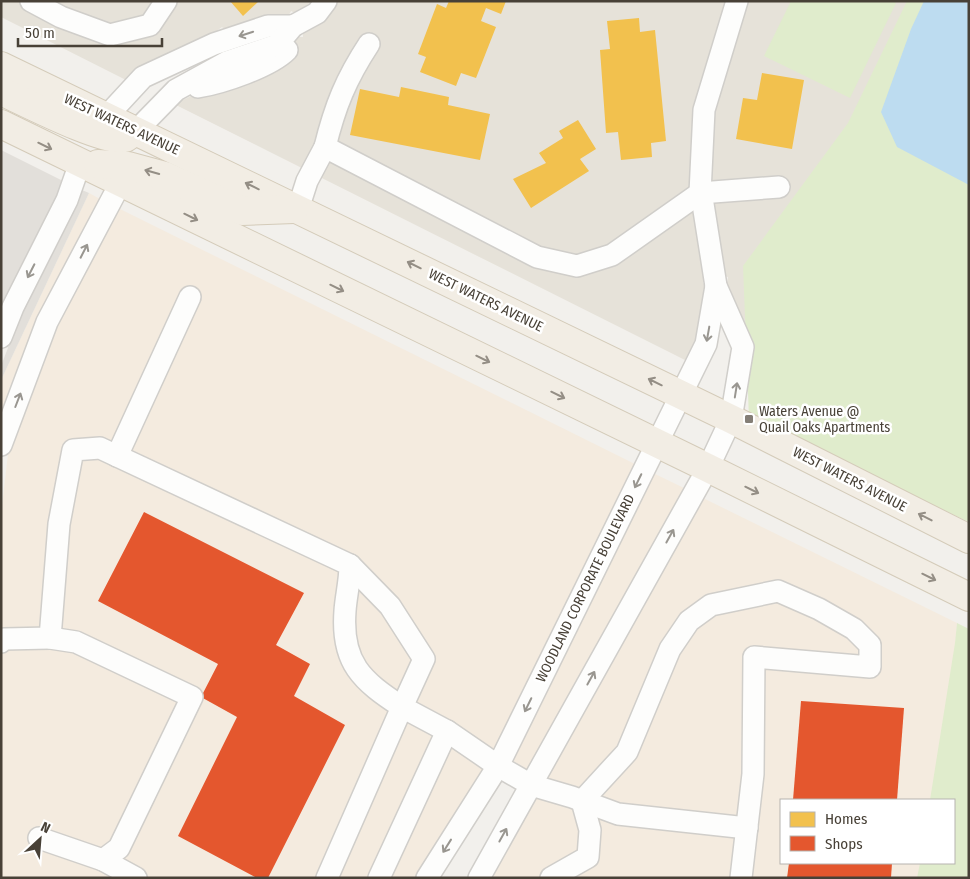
<svg xmlns="http://www.w3.org/2000/svg" width="970" height="879" font-family="'Fira Sans Condensed',sans-serif">
<style>
.residential{fill:#e6e2d9}
.commercial{fill:#f4ebdf}
.industrial{fill:#e2dfda}
.green{fill:#e0eccc}
.water{fill:#bddcf0}
.homes{fill:#f2c14e}
.shops{fill:#e4572e}
.lines{fill:none;stroke-linecap:round;stroke-linejoin:round}
.minor-casing{stroke:#d0ceca;stroke-width:24}
.major-casing{stroke:#d4cbb9;stroke-width:30}
.minor{stroke:#fdfdfc;stroke-width:21}
.major{stroke:#f2ede4;stroke-width:28}
.oneway{stroke:#999690}
.oneway2{stroke:#948e85}
.poi-dot{fill:#847e76;stroke:#fff;stroke-width:2}
.labels{text-anchor:middle;stroke-width:5;stroke-linejoin:round;paint-order:stroke}
.street-label{font-size:14px;fill:#484137;stroke:#fff}
.poi-label{font-size:14px;fill:#484137;stroke:#fff;text-anchor:start}
</style>
<rect width="100%" height="100%" fill="#f2f0ec"/>
<g class="residential">
<polygon points="1,1 313,1 295,13 291,11 289,15 266,16 224,29 222,27 215,32 140,67 126,80 1,17"/>
<polygon points="339,1 915,1 761,399 746,391 752,341 727,284 728,277 724,276 703,282 706,289 696,342 687,361 174,104 226,80 286,55 298,37 303,37 303,32 324,19"/>
</g>
<g class="commercial">
<polygon points="89,193 100,199 39,317 1,417 1,380"/>
<polygon points="118,208 635,464 489,761 416,878 1,878 1,514 8,454 57,326"/>
<polygon points="653,473 686,489 528,770 511,760"/>
<polygon points="703,498 957,623 943,800 781,800 781,863 935,863 933,878 491,878"/>
</g>
<g class="industrial">
<polygon points="1,150 63,181 58,197 1,309"/>
<polygon points="82,190 89,193 1,380 1,366 22,311"/>
</g>
<g class="green">
<polygon points="791,1 893,1 896,3 850,98 764,56"/>
<polygon points="907,1 969,1 969,522 749,419 743,266 848,123"/>
<polygon points="957,623 969,629 969,878 917,878 920,863 954,863 954,800 930,800 955,643"/>
</g>
<polygon class="water" points="924,1 969,1 969,185 897,147 881,112 911,29"/>
<g class="homes">
<polygon points="230,1 259,1 243,16"/>
<polygon points="449,1 506,1 501,14 486,8 481,21 496,27 476,78 461,73 456,86 420,72 426,57 418,54 437,4 446,8"/>
<polygon points="639,18 640,32 655,30 666,141 651,143 652,157 621,160 618,132 606,133 600,50 610,49 607,21"/>
<polygon points="762,73 804,80 792,149 736,139 743,98 757,100"/>
<polygon points="401,87 449,97 448,105 490,114 480,160 350,135 360,89 399,97"/>
<polygon points="578,120 596,149 580,159 589,171 531,208 513,179 546,163 539,153 563,138 559,131"/>
</g>
<g class="shops">
<polygon points="144,512 304,593 276,645 310,664 294,696 345,725 268,878 257,878 178,836 237,717 201,697 218,664 98,601"/>
<polygon points="801,701 904,708 897,800 793,800"/>
<polygon points="789,863 892,863 891,878 787,878"/>
</g>
<g class="lines">
<defs>
<g id="minor">
<polyline points="31,1 61,17 110,35 150,25 166,1"/>
<path d="M198,87C222,83 270,67 287,50"/>
<polyline points="106,117 143,77 214,44 268,26 293,26"/>
<polyline points="137,130 176,90 227,62 277,45 293,26 317,13 326,1"/>
<path d="M325,147C335,106 346,79 369,44"/>
<polyline points="298,209 307,181 325,147 537,257 577,266 612,255 700,193 779,187"/>
<polyline points="1,337 13,307 67,200 80,163"/>
<polyline points="1,445 47,322 121,182"/>
<polyline points="117,456 190,297"/>
<polyline points="350,565 390,606 424,659 402,707 447,731 498,766 531,785 572,797 618,814 747,828"/>
<path d="M1,642L4,639L50,638L59,524L73,450L100,448L350,565C350,581 346,596 345,611C341,663 362,681 402,707L327,878"/>
<polyline points="39,838 103,860 119,848 192,697 76,642 50,638"/>
<polyline points="103,860 136,878"/>
<polyline points="379,878 447,731"/>
<polyline points="427,878 498,766 706,344 716,286"/>
<polyline points="479,878 708,468 731,419 743,347 716,286 703,204 700,193 704,110 737,1"/>
<polyline points="551,878 588,857 590,830 582,801 627,752 670,649 689,621 711,605 778,591 819,609 854,629 870,645 870,667 754,657 753,774 741,878"/>
</g>
<g id="major">
<polyline points="1,66 731,419 969,539"/>
<path d="M1,91C23,101 106,144 125,138C127,137 129,135 131,134"/>
<polyline points="1,124 708,468 969,597"/>
<polyline points="98,164 128,166 165,176 242,211 294,209"/>
</g>
</defs>
<use href="#minor" class="minor-casing"/>
<use href="#major" class="major-casing"/>
<use href="#minor" class="minor"/>
<use href="#major" class="major"/>
</g>
<defs><path id="oneway-shaft" d="M-6 0H5M1.5-3L5.5 0L1.5 3" fill="none" stroke-width="1.6" stroke-linecap="round" stroke-linejoin="round" transform="scale(1.25)"/></defs>
<g class="oneway">
<use href="#oneway-shaft" transform="translate(246 34) rotate(162)"/>
<use href="#oneway-shaft" transform="translate(84 251) rotate(-63)"/>
<use href="#oneway-shaft" transform="translate(31 271) rotate(117)"/>
<use href="#oneway-shaft" transform="translate(708 334) rotate(100)"/>
<use href="#oneway-shaft" transform="translate(736 390) rotate(-81)"/>
<use href="#oneway-shaft" transform="translate(18 400) rotate(-69)"/>
<use href="#oneway-shaft" transform="translate(638 481) rotate(116)"/>
<use href="#oneway-shaft" transform="translate(670 536) rotate(-61)"/>
<use href="#oneway-shaft" transform="translate(591 678) rotate(-61)"/>
<use href="#oneway-shaft" transform="translate(528 705) rotate(116)"/>
<use href="#oneway-shaft" transform="translate(503 835) rotate(-61)"/>
<use href="#oneway-shaft" transform="translate(447 846) rotate(122)"/>
</g>
<g class="oneway2">
<use href="#oneway-shaft" transform="translate(45 146) rotate(26)"/>
<use href="#oneway-shaft" transform="translate(152 172) rotate(-164)"/>
<use href="#oneway-shaft" transform="translate(252 186) rotate(-154)"/>
<use href="#oneway-shaft" transform="translate(191 217) rotate(26)"/>
<use href="#oneway-shaft" transform="translate(414 265) rotate(-154)"/>
<use href="#oneway-shaft" transform="translate(337 288) rotate(26)"/>
<use href="#oneway-shaft" transform="translate(483 359) rotate(26)"/>
<use href="#oneway-shaft" transform="translate(655 382) rotate(-154)"/>
<use href="#oneway-shaft" transform="translate(558 395) rotate(26)"/>
<use href="#oneway-shaft" transform="translate(752 490) rotate(26)"/>
<use href="#oneway-shaft" transform="translate(925 517) rotate(-153)"/>
<use href="#oneway-shaft" transform="translate(929 577) rotate(26)"/>
</g>
<rect class="poi-dot" x="744" y="414" width="10" height="10" rx="2.5"/>
<g class="labels">
<g class="street-label">
<text transform="translate(122 124) rotate(25)" y="5">WEST WATERS AVENUE</text>
<text transform="translate(486 300) rotate(26)" y="5">WEST WATERS AVENUE</text>
<text transform="translate(850 479) rotate(27)" y="5">WEST WATERS AVENUE</text>
<text transform="translate(585 588) rotate(-64)" y="5">WOODLAND CORPORATE BOULEVARD</text>
</g>
<g class="poi-label">
<text x="759" y="416">Waters Avenue @<tspan x="759" dy="16">Quail Oaks Apartments</tspan></text>
</g>
</g>
<rect width="970" height="879" fill="none" stroke="#484137" stroke-width="5"/>
<rect x="780" y="799" width="175" height="65" fill="#ffffff" stroke="#b6b3af"/>
<rect x="790" y="812" width="25" height="15" fill="#f2c14e" stroke="#b6b3af"/>
<text x="825" y="824" font-size="15" fill="#484137">Homes</text>
<rect x="790" y="836" width="25" height="15" fill="#e4572e" stroke="#b6b3af"/>
<text x="825" y="849" font-size="15" fill="#484137">Shops</text>
<g transform="translate(40 839) rotate(26)" stroke="#ffffff" stroke-width="4" paint-order="stroke">
<path d="M0-4L9 19L0 12L-9 19Z" fill="#484137"/>
<text y="-8" font-size="14" font-weight="bold" text-anchor="middle" fill="#484137">N</text>
</g>
<path d="M18 38v8h144v-8" fill="none" stroke="#484137" stroke-width="2.5"/>
<text x="25" y="38" font-size="15" fill="#484137" stroke="#ffffff" stroke-width="4" paint-order="stroke">50 m</text>
</svg>
